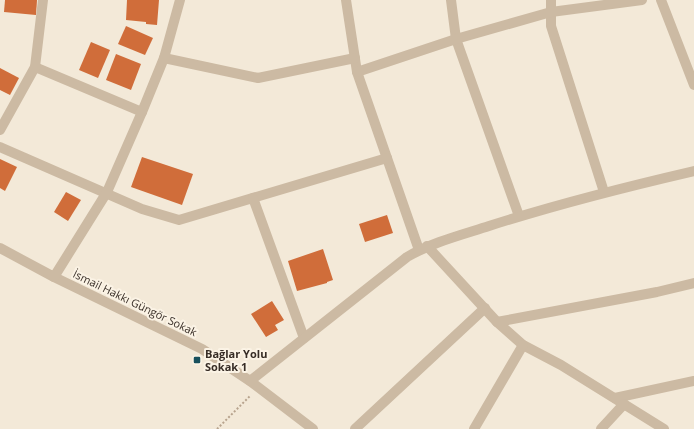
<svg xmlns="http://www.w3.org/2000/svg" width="694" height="429" font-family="'Open Sans',sans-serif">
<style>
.building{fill:#d06d3a}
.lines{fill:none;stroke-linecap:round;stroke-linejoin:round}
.path{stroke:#b8a48e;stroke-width:2;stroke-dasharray:2 2;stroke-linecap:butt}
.minor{stroke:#ccbaa3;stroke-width:10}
.poi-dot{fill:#18505c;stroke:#fbf3e5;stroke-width:1.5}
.labels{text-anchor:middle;stroke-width:4;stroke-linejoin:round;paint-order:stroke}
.street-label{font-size:11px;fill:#372d26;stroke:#fbf3e5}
.poi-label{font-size:11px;font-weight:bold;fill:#372d26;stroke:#fbf3e5;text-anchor:start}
</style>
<rect width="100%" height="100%" fill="#f3e9d8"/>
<g class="building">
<polygon points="5,0 37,0 36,15 4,12"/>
<polygon points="127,0 159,0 157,25 146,24 146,22 126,20"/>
<polygon points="126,26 153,38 145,55 118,44"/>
<polygon points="91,42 110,50 98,78 79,70"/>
<polygon points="116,54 141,64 131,90 106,80"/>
<polygon points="0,68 19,78 10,95 0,90"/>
<polygon points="142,157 193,174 182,205 131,187"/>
<polygon points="0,159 17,167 5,191 0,188"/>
<polygon points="66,192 81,200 68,221 54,212"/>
<polygon points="387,215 393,233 365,242 359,224"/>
<polygon points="323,249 333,280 327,282 327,283 297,291 288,261"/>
<polygon points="272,301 284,320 275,325 278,330 266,337 251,314"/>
</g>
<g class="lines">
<polyline class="path" points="217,429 250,396"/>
<g class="minor">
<polyline points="346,0 357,72 419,250"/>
<polyline points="451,0 456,39 519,216"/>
<polyline points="551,0 551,26 604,192"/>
<polyline points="661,0 694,85"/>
<polyline points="164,58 258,78 355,58"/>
<polyline points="35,67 142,112"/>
<polyline points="357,72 456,39 551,12 642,0"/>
<polyline points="0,130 35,67 43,0"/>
<polyline points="0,147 142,209 179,220 387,158"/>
<polyline points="253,198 304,338"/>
<polyline points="427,246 497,322 523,345 561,365 664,429"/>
<polyline points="0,248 54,277 202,349 250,381 313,429"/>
<polyline points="54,277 107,192 142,112 164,58 180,0"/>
<polyline points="497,322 657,292 694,283"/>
<path d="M250,381L407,257C433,242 461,235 489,226C557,204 625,187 694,171"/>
<polyline points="615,398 694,381"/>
<polyline points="355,429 485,308"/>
<polyline points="474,429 523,345"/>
<polyline points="601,429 624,404"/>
</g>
</g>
<rect class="poi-dot" x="193" y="356" width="8" height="8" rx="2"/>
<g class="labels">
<g class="street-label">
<text transform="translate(135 303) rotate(26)" y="4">İsmail Hakkı Güngör Sokak</text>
</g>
<g class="poi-label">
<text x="205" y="358">Bağlar Yolu<tspan x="205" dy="13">Sokak 1</tspan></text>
</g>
</g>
</svg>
